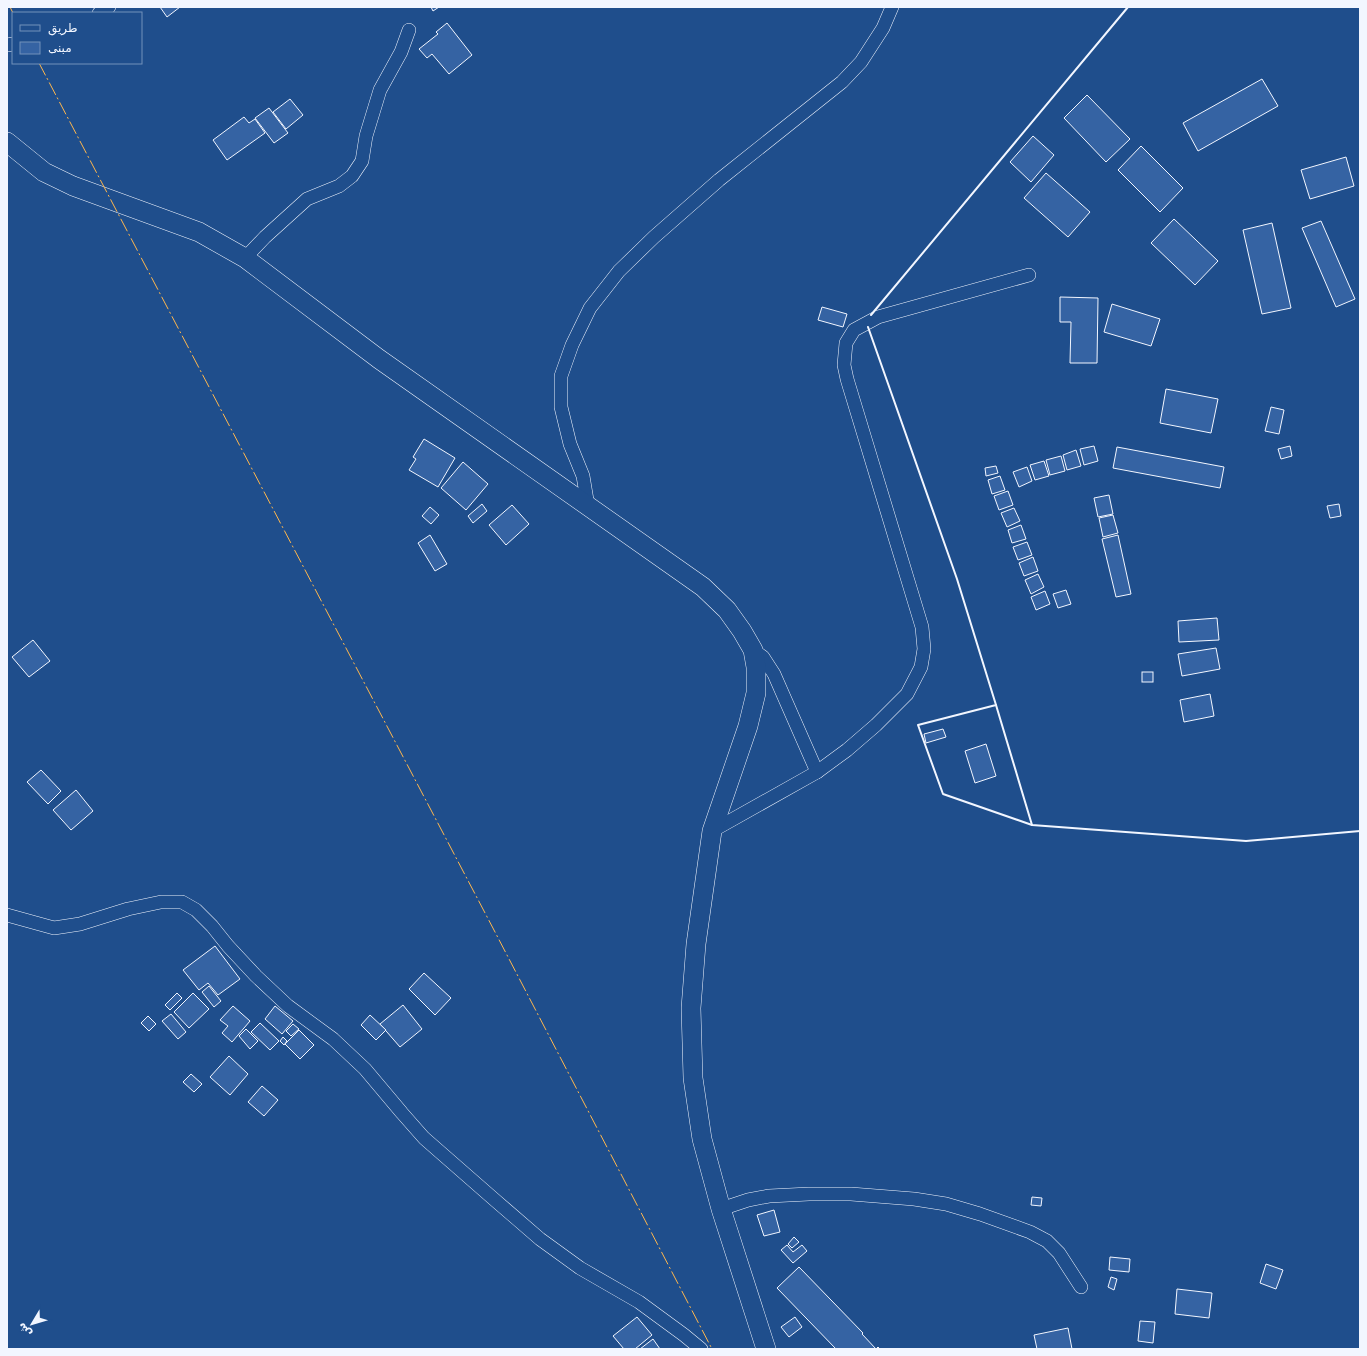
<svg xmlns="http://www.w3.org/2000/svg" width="1367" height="1356" font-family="'DejaVu Sans',Cairo,sans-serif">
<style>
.building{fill:#3563a3;stroke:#f2f6ff}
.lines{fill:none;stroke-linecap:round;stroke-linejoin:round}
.street-casing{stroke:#f2f6ff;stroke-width:14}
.secondary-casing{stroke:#f2f6ff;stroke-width:20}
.street{stroke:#1f4e8c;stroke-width:13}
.secondary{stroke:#1f4e8c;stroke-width:19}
.wall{stroke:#f2f6ff;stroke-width:2}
.power{stroke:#ffb74d;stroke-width:1;stroke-dasharray:14 3 2 3;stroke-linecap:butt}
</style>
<rect width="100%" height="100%" fill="#1f4e8c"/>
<g class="building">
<polygon points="160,7 180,7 167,17"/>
<polygon points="431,7 439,7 433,11"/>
<polygon points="447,23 472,55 449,74 432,54 427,58 419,49 438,34 436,32"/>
<polygon points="1262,79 1278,106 1198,151 1183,123"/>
<polygon points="1087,95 1130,139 1106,162 1064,118"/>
<polygon points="290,99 303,115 286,129 273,112"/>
<polygon points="269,108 288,133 274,143 255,118"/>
<polygon points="244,117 249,123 255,119 265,133 227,160 213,140"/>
<polygon points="1033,136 1054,155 1031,182 1010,162"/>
<polygon points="1141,146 1183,188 1160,212 1118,170"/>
<polygon points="1346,157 1354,186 1310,199 1301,170"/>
<polygon points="1046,173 1090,212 1068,237 1024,198"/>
<polygon points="1174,219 1218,261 1195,285 1151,243"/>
<polygon points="1321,221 1355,299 1336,307 1302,228"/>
<polygon points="1272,223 1291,308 1262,314 1243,230"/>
<polygon points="1060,297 1098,298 1097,363 1070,363 1071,322 1060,322"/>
<polygon points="1112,304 1160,319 1151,346 1104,332"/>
<polygon points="822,307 847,314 843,327 818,320"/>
<polygon points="1166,389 1218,399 1211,433 1160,423"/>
<polygon points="1271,407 1284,410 1279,434 1265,431"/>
<polygon points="424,439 455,458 438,487 409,470 416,459 413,457"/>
<polygon points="1094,446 1098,461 1084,465 1080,449"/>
<polygon points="1290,446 1292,456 1281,459 1278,449"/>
<polygon points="1117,447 1224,467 1220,488 1113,468"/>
<polygon points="1076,450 1081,466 1067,470 1063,455"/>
<polygon points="1061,456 1065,471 1050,475 1046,460"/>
<polygon points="1044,461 1049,476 1035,480 1030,465"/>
<polygon points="463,462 488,484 466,510 441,488"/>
<polygon points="996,466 998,473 986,476 985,468"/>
<polygon points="1027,467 1032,481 1019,487 1013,472"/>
<polygon points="1000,476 1005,490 992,494 988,480"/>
<polygon points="1008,491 1013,505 999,510 994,496"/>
<polygon points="1109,495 1113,514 1098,517 1094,498"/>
<polygon points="482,504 487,511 473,523 468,516"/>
<polygon points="1339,504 1341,516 1330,518 1327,506"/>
<polygon points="512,505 529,524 506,545 489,525"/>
<polygon points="430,507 439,515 431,524 422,516"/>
<polygon points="1014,508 1020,521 1007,527 1001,513"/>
<polygon points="1113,515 1118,533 1103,537 1099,518"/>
<polygon points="1021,525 1026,539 1012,543 1008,530"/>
<polygon points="430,535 447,564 435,571 418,543"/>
<polygon points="1118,535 1131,594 1116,597 1102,539"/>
<polygon points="1027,542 1032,555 1018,560 1013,547"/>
<polygon points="1033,557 1038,571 1024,576 1019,563"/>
<polygon points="1038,574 1044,587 1031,594 1025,580"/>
<polygon points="1066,590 1071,604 1058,608 1053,594"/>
<polygon points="1045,591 1050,604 1036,610 1031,597"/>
<polygon points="1217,618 1219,640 1179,642 1178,621"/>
<polygon points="33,640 50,661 29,677 12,657"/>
<polygon points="1216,648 1220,669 1182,676 1178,654"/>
<rect x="1142" y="672" width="11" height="10"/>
<polygon points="1210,694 1214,716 1184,722 1180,700"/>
<polygon points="943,729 946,737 926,743 924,734"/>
<polygon points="986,744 996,776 975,783 965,751"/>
<polygon points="41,770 61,791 48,804 27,782"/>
<polygon points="76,790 93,811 71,830 53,810"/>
<polygon points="215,946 240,979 218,995 208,983 199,990 183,970"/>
<polygon points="424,973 451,998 435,1015 409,989"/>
<polygon points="209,986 221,1001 214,1007 202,992"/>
<polygon points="177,993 182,998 170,1010 165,1005"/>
<polygon points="193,993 209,1009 189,1028 174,1012"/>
<polygon points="403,1005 422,1029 400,1047 380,1024"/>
<polygon points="233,1006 250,1021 232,1042 222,1033 228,1026 220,1020"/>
<polygon points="275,1006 293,1021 282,1034 265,1019"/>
<polygon points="171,1014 186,1032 178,1039 162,1021"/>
<polygon points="370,1015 386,1030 376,1040 361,1025"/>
<polygon points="148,1016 156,1024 149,1031 141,1023"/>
<polygon points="260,1023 279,1041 270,1050 251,1032"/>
<polygon points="293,1024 299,1029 291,1036 286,1031"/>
<polygon points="246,1029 258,1041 250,1049 239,1036"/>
<polygon points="299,1030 314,1045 300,1059 285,1044"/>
<polygon points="283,1037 287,1041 284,1045 280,1041"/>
<polygon points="229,1056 248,1074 230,1095 210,1077"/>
<polygon points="191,1074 202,1084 194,1092 183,1082"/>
<polygon points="262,1086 278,1100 264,1116 248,1102"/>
<polygon points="1032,1197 1042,1198 1041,1206 1031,1205"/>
<polygon points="774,1210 780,1232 764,1236 757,1215"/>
<polygon points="794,1237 799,1242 792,1248 788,1244"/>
<polygon points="787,1245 793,1252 802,1245 807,1251 793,1263 781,1250"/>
<polygon points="1110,1257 1130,1259 1129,1272 1109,1270"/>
<polygon points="1266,1264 1283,1270 1276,1289 1260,1283"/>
<polygon points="799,1267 863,1333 862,1334 876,1349 878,1347 880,1349 836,1349 777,1288"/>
<polygon points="1111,1277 1117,1279 1114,1290 1108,1287"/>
<polygon points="1177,1289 1212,1293 1209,1318 1175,1314"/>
<polygon points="637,1317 652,1335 635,1349 624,1349 613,1336"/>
<polygon points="795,1317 802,1327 789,1337 781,1327"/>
<polygon points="1140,1321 1155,1322 1153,1343 1138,1341"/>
<polygon points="1068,1328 1072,1349 1037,1349 1034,1335"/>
<polygon points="653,1339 660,1349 640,1349"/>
</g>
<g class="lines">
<defs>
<g id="street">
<polyline points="99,13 109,7"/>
<polyline points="7,45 13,44"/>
<polyline points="245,258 265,237 307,199 339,186 352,176 362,161 366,136 380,90 401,52 409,30"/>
<polyline points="588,506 583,476 570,444 561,407 561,376 572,345 590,308 619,271 654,237 719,180 842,82 861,62 883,28 892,7"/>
<polyline points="753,650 763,657 774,674 817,772"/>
<polyline points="712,831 817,772 847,750 876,725 907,694 921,667 924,649 922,627 847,379 844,365 846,343 854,330 878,317 1029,275"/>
<polyline points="7,915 54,928 80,924 128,909 161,902 182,902 196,910 212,926 228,946 256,976 288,1006 333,1039 365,1069 402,1113 424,1138 496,1201 540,1239 580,1268 639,1302 684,1335 701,1349"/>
<polyline points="721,1209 748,1200 769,1196 809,1194 851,1194 914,1199 946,1204 980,1214 1030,1232 1047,1241 1059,1253 1081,1287"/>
</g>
<polyline id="secondary" points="7,142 44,172 73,186 199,232 245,258 379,359 703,587 727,610 742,631 753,650 756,667 756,693 748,726 712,831 696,944 691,1008 693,1078 702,1139 721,1209 766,1349"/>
</defs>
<use href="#street" class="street-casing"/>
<use href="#secondary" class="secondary-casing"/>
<use href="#street" class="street"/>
<use href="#secondary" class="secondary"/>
<g class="wall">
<polyline points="871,315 1128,7"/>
<polyline points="868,327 957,579 996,705 918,725 943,794 1032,825 1246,841 1360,831"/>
<polyline points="996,705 1032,825"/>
</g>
<g class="power">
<polyline points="10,7 13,13"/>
<polyline points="39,63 495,932 712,1349"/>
</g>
</g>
<rect width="1367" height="1356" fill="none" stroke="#f2f6ff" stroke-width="16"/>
<rect x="12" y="12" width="130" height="52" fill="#1f4e8c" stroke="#7391ba"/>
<rect x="20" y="25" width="20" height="6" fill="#1f4e8c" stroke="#7391ba"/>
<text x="48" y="32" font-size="12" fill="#f2f6ff">طريق</text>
<rect x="20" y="42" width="20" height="12" fill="#3563a3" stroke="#7391ba"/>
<text x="48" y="52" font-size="12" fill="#f2f6ff">مبنى</text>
<g transform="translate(32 1324) rotate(232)" stroke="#1f4e8c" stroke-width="3" paint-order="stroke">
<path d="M0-3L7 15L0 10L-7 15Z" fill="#f2f6ff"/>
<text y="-6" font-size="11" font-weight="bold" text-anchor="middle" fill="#f2f6ff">ش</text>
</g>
</svg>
